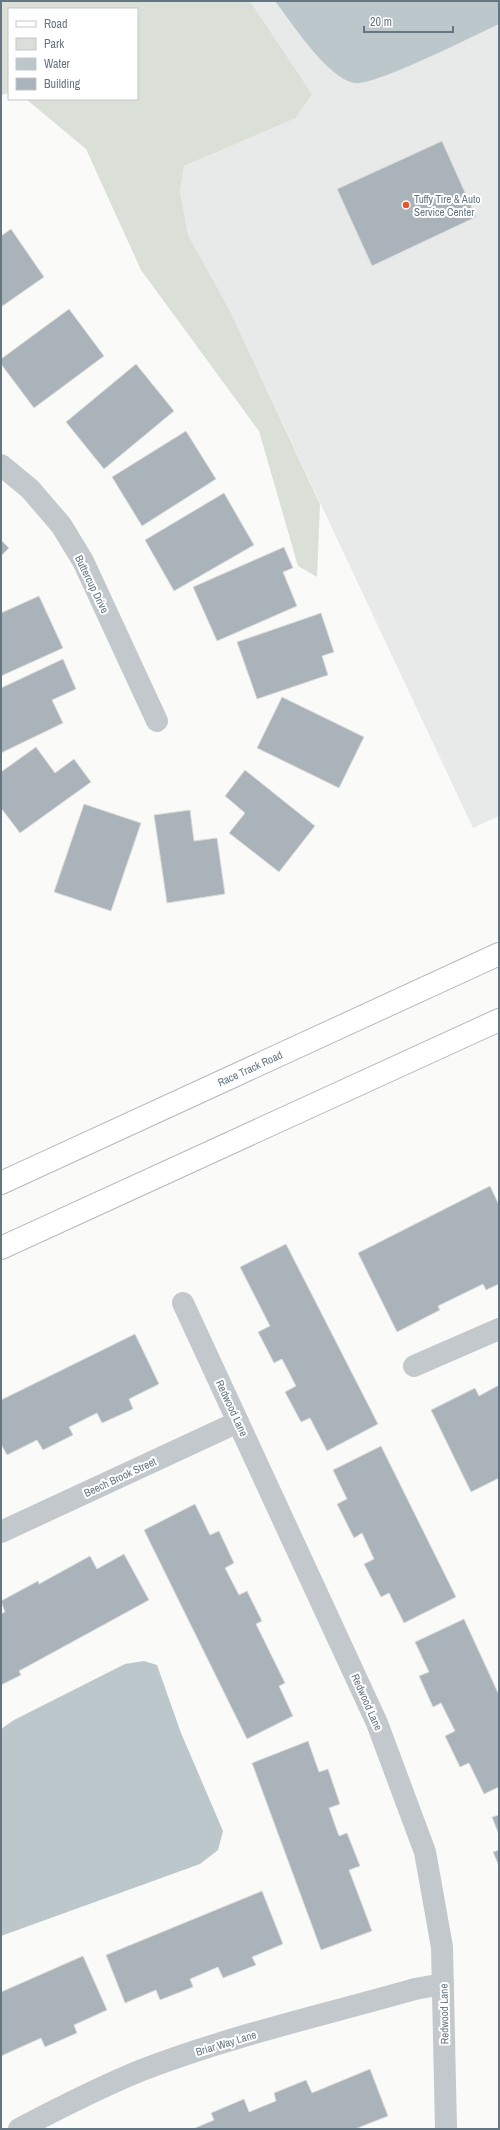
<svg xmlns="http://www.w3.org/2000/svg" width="500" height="2130" font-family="'Archivo Narrow',sans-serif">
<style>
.built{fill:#e8e9e9}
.green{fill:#dadfd7}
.water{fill:#bbc7cb}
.building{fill:#aab3b9;stroke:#dcdcda}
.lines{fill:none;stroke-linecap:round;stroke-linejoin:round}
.primary-casing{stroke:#b5babe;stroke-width:24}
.minor{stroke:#c3c8cc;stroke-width:22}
.primary{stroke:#fff;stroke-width:22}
.poi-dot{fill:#e4572e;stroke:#fff;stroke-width:1.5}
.labels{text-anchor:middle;stroke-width:4;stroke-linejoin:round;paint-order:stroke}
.poi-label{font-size:11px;fill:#657683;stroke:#fff;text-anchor:start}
.street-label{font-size:11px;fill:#657683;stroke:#fff}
</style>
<rect width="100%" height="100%" fill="#fafaf8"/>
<polygon class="built" points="250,1 499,1 499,816 473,828 229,309 188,235 180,191 184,166 296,118 312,94"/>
<polygon class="green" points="1,1 250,1 312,94 296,118 184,166 180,191 188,235 229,309 320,504 317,577 298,566 259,431 141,270 86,149 26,99 137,99 137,9 9,9 9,93 1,95"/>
<g class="water">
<path d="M275,1H499V24C475,35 375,86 355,83C328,79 292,23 275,1Z"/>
<polygon points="144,1661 157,1665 181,1733 223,1831 218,1850 200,1864 1,1936 1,1729 14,1720 125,1664"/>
</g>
<g class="building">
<polygon points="442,141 476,217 372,266 337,189"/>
<polygon points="11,229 44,277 1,307 1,236"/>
<polygon points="69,309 104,356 34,408 1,364 1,359"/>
<polygon points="136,364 174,411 104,469 66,422"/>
<polygon points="186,431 216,479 142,526 112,477"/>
<polygon points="224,493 254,545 174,591 145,540"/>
<polygon points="1,540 9,548 1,556"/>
<polygon points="284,547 293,568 283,572 297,606 217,641 193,587"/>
<polygon points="39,596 63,648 1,676 1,613"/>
<polygon points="321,613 334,652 322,656 328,675 257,699 237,642"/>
<polygon points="63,659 76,689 52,700 63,723 1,753 1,688"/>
<polygon points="282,697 364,737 339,788 257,748"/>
<polygon points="36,747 55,773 74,759 91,782 20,833 1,808 1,772"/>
<polygon points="245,770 315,826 279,872 229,833 245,813 225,796"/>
<polygon points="84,804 141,823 111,911 54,892"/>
<polygon points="190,810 194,841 217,838 225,894 167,903 154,815"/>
<polygon points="490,1186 499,1205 499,1284 486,1290 483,1284 438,1306 440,1310 397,1332 358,1253"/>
<polygon points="286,1244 378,1424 327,1451 310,1418 301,1422 285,1392 296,1386 282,1359 274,1363 258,1332 270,1326 240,1267"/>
<polygon points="135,1334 159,1384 129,1399 133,1409 102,1423 97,1413 69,1427 73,1435 43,1450 37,1440 7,1455 1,1444 1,1400"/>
<polygon points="499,1385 499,1478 471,1492 431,1410 475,1388 479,1396"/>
<polygon points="381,1446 456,1597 404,1623 389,1593 381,1597 364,1564 374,1559 362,1533 354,1538 337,1504 347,1499 333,1470"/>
<polygon points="195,1504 210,1535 219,1531 234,1563 225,1568 239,1595 247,1591 262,1621 256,1624 285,1683 279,1686 293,1716 247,1739 144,1530"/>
<polygon points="124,1554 149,1600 19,1671 21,1675 1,1685 1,1614 5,1612 1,1601 38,1581 39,1584 90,1556 97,1569"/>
<polygon points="464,1619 499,1695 499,1787 484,1794 469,1763 460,1767 445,1736 455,1731 441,1703 433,1707 419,1676 429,1672 415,1642"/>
<polygon points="308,1741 319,1772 328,1769 340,1804 329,1808 339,1836 347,1833 360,1866 349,1870 372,1931 321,1950 252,1763"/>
<polygon points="499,1815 499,1835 492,1817"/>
<polygon points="499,1850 499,1866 493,1852"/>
<polygon points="262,1891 283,1944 252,1957 256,1965 223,1978 218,1967 190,1979 193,1987 160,2000 156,1990 125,2003 106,1955"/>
<polygon points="83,1956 107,2010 74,2025 77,2033 45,2047 41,2038 1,2056 1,1992"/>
<polygon points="370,2069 388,2116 355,2129 193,2129 214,2120 211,2113 244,2099 249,2112 276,2101 274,2093 306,2080 312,2093"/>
</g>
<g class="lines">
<defs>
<g id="primary">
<path id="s1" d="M1,1183L499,954"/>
<polyline points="1,1248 499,1020"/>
</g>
</defs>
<use href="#primary" class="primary-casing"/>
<g class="minor">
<polyline points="1,465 30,489 61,525 83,561 157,721"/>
<polyline points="183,1303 377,1723 425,1852 442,1947 446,2129"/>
<polyline points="414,1366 499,1329"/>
<polyline points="1,1532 238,1422"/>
<path d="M19,2129C59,2108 100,2087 142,2070C230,2036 324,2015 415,1989L443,1984"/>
</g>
<use href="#primary" class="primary"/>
</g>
<circle class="poi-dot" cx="406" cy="205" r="4"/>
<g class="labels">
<g class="poi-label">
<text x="414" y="203">Tuffy Tire &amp; Auto<tspan x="414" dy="13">Service Center</tspan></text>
</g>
<g class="street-label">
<text transform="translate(92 584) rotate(64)" y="4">Buttercup Drive</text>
<text dy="4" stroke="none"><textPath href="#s1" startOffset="274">Race Track Road</textPath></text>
<text transform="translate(232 1408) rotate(65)" y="4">Redwood Lane</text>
<text transform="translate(120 1477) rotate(-25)" y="4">Beech Brook Street</text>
<text transform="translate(367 1702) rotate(66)" y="4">Redwood Lane</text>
<text transform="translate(444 2014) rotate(-91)" y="4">Redwood Lane</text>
<text transform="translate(226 2043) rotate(-17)" y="4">Briar Way Lane</text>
</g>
</g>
<rect width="500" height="2130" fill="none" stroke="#657683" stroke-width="4"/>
<rect x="8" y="8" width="130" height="92" fill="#ffffff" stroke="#c1c8cd"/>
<rect x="16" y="21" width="20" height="6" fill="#ffffff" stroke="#c1c8cd"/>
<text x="44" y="28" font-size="12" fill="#657683">Road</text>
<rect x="16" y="38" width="20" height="12" fill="#dadfd7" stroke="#c1c8cd"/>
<text x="44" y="48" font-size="12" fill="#657683">Park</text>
<rect x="16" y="58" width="20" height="12" fill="#bbc7cb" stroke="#c1c8cd"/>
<text x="44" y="68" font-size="12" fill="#657683">Water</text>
<rect x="16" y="78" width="20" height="12" fill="#aab3b9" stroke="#c1c8cd"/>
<text x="44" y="88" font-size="12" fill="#657683">Building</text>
<path d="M364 26v6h89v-6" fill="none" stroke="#657683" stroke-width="2"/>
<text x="370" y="26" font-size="12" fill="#657683" stroke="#ffffff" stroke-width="3" paint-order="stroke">20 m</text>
</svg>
